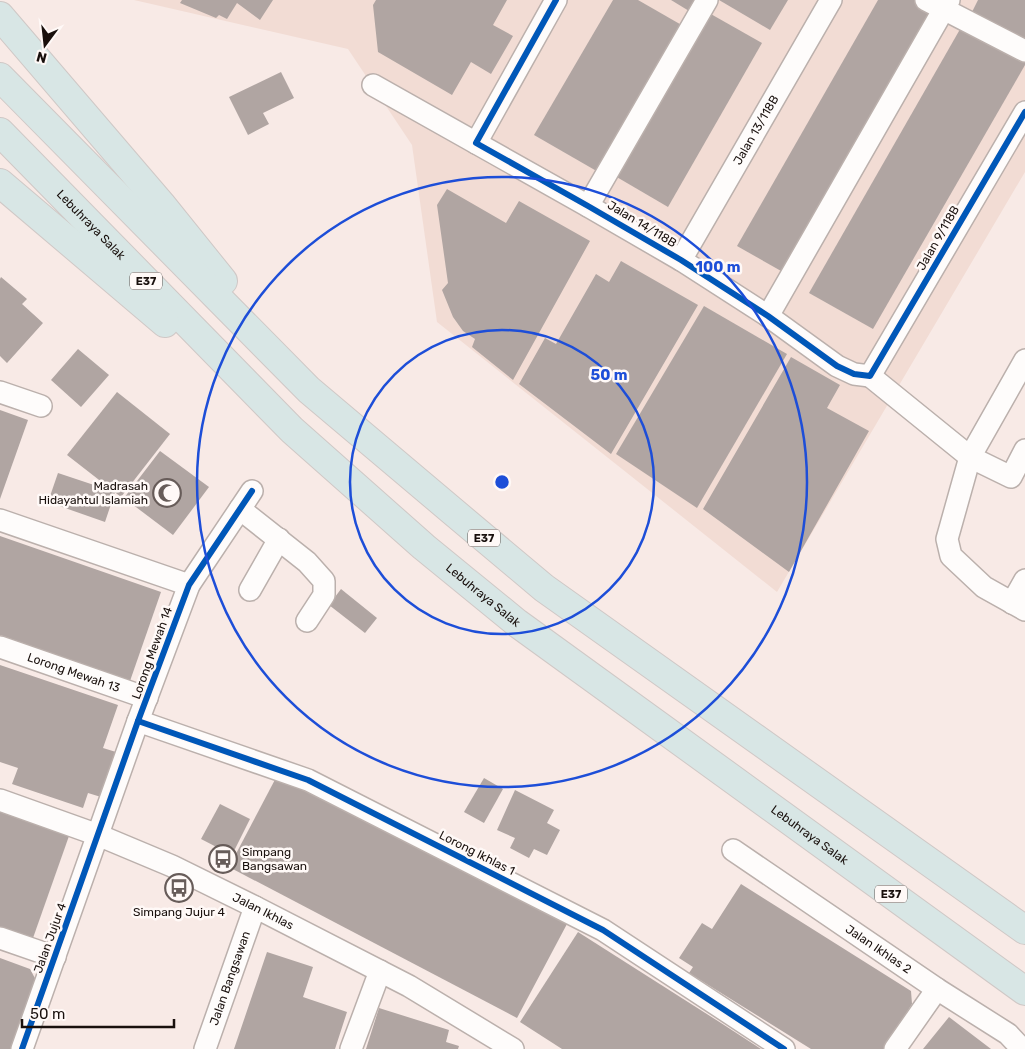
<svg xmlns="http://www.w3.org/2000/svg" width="1025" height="1049" font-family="Rubik,sans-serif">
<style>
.built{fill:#f2dcd4}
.building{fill:#b0a5a2}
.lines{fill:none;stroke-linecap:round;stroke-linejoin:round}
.minor-casing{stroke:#bbb0ac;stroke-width:24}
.highway-casing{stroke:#cfc8c6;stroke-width:30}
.minor{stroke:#fefcfb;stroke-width:21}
.highway{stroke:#d8e6e5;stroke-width:28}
.cycleway-casing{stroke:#fff9f7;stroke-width:9}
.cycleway{stroke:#0057b8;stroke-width:6}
.ring{fill:none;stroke:#1d4ed8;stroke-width:2.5}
.labels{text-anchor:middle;stroke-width:5;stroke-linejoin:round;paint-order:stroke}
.shield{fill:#fff9f7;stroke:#5e5653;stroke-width:1}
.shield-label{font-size:11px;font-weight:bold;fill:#19100d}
.street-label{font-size:12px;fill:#19100d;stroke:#fff9f7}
.poi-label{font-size:12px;fill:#19100d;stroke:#fff9f7;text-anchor:end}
.centre{fill:#1d4ed8;stroke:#fff9f7;stroke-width:2.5}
.ring-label{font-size:15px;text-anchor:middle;font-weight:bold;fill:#1d4ed8;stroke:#fff9f7;stroke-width:5;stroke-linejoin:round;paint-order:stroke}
</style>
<rect width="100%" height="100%" fill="#f8eae6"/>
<polygon class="built" points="134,0 1025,0 1025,172 777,592 437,322 412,145 348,49"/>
<g class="building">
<polygon points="182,0 273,0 260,20 237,3 227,19 219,15 216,18 180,3"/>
<polygon points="376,0 507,0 493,25 513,36 491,74 471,62 452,95 378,52 373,5"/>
<polygon points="613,0 638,0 685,27 600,173 534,135"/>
<polygon points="671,0 702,0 694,14"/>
<polygon points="719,0 788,0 770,30"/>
<polygon points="878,0 923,0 942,11 790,276 737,246"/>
<polygon points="978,0 1025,0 1025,42 972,12"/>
<polygon points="709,13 762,43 668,207 615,176"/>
<polygon points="963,24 1025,60 1025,65 873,329 809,293"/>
<polygon points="281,72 294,98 263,113 269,124 248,135 229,97"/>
<polygon points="447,189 506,223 519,201 590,241 513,380 472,347 475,339 463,331 453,317 442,290 448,283 437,205"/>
<polygon points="621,261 698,305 611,454 519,384 545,338 556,344 596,274 609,282"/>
<polygon points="1,277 27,299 22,304 43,323 7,363 0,356 0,279"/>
<polygon points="704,306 787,354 697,508 616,454"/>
<polygon points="78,349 109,375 81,407 51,380"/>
<polygon points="791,357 840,385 827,408 869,431 789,572 703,509"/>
<polygon points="117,392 170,434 121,497 67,455"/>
<polygon points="0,410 28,420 0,499"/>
<polygon points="160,451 209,487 173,535 124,498"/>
<polygon points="58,473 115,492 105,522 48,502"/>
<polygon points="0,536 161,592 130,681 0,635"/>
<polygon points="341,589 377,618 365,633 329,605"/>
<polygon points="0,665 118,705 103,748 116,752 101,797 88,793 83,808 12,784 18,768 0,762"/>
<polygon points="279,772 567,924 517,1018 229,867"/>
<polygon points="484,778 503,789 484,823 464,812"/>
<polygon points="515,790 554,810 547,823 560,830 547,855 534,849 529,858 510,848 515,838 497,830"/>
<polygon points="220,804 250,819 232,855 201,839"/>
<polygon points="0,812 69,836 33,938 0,927"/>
<polygon points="741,884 911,991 912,1004 884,1049 811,1049 689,973 693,967 679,958 702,923 712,929"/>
<polygon points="578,932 721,1023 761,1049 562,1049 520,1022"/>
<polygon points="267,952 313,967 303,997 347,1012 335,1049 234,1049"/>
<polygon points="0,958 30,969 37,982 12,1049 0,1049"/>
<polygon points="379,1008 449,1030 446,1042 459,1046 458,1049 366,1049"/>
<polygon points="949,1017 991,1049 923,1049"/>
</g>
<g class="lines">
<defs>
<g id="minor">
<polyline points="926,0 1025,51"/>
<polyline points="373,85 588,206 681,260 768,316 837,366 854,374 870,376"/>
<polyline points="476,143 556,0"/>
<polyline points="588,206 707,0"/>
<path id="s1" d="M681,260L831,0"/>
<polyline points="768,316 949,0"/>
<polyline points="1025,360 970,457 947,539 951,556 984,587 1025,610"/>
<polyline points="870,376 1025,112"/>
<polyline points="870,376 970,457 1011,477 1025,450"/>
<polyline points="0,392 41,406"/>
<polyline points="240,509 307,562 324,581 324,595 307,621"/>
<polyline points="0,520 189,585"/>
<polyline points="250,590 279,539"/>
<polyline points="1012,603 1025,580"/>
<path id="s2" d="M0,647L147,698"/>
<polyline points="138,721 308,780 603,930 784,1049"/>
<path id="s3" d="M0,800L98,835L172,866L255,907L409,986L513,1049"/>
<path id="s4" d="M733,850L937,989L1008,1034L1022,1049"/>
<polyline points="0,938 55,957"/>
<polyline points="22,1049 138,721 189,585 252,491"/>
<path id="s5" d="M205,1049L255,907"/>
<polyline points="351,1049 380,971"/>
<polyline points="895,1049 937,989"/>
</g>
<g id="highway">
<polyline points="0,16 161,204 223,281"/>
<polyline points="0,77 309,390 450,509 544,588 1025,930"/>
<path id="s6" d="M0,132L292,430L424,547L517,623L1025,991"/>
<polyline points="0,183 165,323"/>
</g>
</defs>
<use href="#minor" class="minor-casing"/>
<use href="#highway" class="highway-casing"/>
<use href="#minor" class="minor"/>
<use href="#highway" class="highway"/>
<defs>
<g id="cycleway">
<polyline points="556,0 476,143 588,206 681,260 768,316 837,366 854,374 870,376 1025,112"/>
<polyline points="138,721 308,780 603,930 784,1049"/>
<polyline points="22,1049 138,721 189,585 252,491"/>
</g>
</defs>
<use href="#cycleway" class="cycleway-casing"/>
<use href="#cycleway" class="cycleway"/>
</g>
<g class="ring">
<circle cx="502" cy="482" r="152"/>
<circle cx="502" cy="482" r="305"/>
</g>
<defs>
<symbol id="mosque-ring" viewBox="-11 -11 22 22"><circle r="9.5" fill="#fff9f7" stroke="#675c59" stroke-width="1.5"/><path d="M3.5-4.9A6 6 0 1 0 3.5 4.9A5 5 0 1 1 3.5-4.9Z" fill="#675c59"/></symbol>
<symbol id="bus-ring" viewBox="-11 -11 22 22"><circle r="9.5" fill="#fff9f7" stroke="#675c59" stroke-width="1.5"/><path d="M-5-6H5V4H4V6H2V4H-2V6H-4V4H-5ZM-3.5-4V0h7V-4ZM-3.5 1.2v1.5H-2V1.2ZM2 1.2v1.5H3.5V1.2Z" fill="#675c59"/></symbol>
</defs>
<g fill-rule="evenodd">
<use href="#mosque-ring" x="151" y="477" width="32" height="32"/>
<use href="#bus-ring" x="207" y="843" width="32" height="32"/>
<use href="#bus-ring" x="163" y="872" width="32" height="32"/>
</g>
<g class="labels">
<g class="shield">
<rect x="130" y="272.5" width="32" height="17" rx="4"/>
<rect x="468" y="529.5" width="32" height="17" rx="4"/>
<rect x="875" y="885.5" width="32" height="17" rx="4"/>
</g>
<g class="shield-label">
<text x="146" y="285">E37</text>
<text x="484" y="542">E37</text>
<text x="891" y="898">E37</text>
</g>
<g class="street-label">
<text dy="4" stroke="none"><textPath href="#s1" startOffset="150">Jalan 13/118B</textPath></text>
<text transform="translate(642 224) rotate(31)" y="4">Jalan 14/118B</text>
<text dy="4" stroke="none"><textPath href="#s6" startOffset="130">Lebuhraya Salak</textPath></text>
<text transform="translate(938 238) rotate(-60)" y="4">Jalan 9/118B</text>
<text dy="4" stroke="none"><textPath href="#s6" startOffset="670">Lebuhraya Salak</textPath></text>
<text transform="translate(152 653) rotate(-70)" y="4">Lorong Mewah 14</text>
<text dy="4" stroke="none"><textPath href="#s2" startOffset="78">Lorong Mewah 13</textPath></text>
<text dy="4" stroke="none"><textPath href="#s6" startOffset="1075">Lebuhraya Salak</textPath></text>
<text transform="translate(477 853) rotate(27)" y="4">Lorong Ikhlas 1</text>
<text dy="4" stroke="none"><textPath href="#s3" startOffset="286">Jalan Ikhlas</textPath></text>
<text transform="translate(50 938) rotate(-70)" y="4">Jalan Jujur 4</text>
<text dy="4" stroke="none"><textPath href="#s4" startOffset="176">Jalan Ikhlas 2</textPath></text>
<text dy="4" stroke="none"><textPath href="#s5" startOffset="75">Jalan Bangsawan</textPath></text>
</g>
<g class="poi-label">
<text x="148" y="490">Madrasah<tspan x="148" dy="14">Hidayahtul Islamiah</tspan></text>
<text x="242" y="856" text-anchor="start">Simpang<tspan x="242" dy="14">Bangsawan</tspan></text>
<text x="179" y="916" text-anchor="middle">Simpang Jujur 4</text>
</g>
</g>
<circle cx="502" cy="482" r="8" class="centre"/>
<g class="ring-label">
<text x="718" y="272">100 m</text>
<text x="609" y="380">50 m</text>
</g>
<g transform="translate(45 45) rotate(195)" stroke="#fff9f7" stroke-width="4" paint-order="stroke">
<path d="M0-4L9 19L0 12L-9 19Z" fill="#19100d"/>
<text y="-8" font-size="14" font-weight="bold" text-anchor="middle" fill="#19100d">N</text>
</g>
<path d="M22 1019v8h152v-8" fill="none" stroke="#19100d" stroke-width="2.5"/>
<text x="30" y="1019" font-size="15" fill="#19100d" stroke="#fff9f7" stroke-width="4" paint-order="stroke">50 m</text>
</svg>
